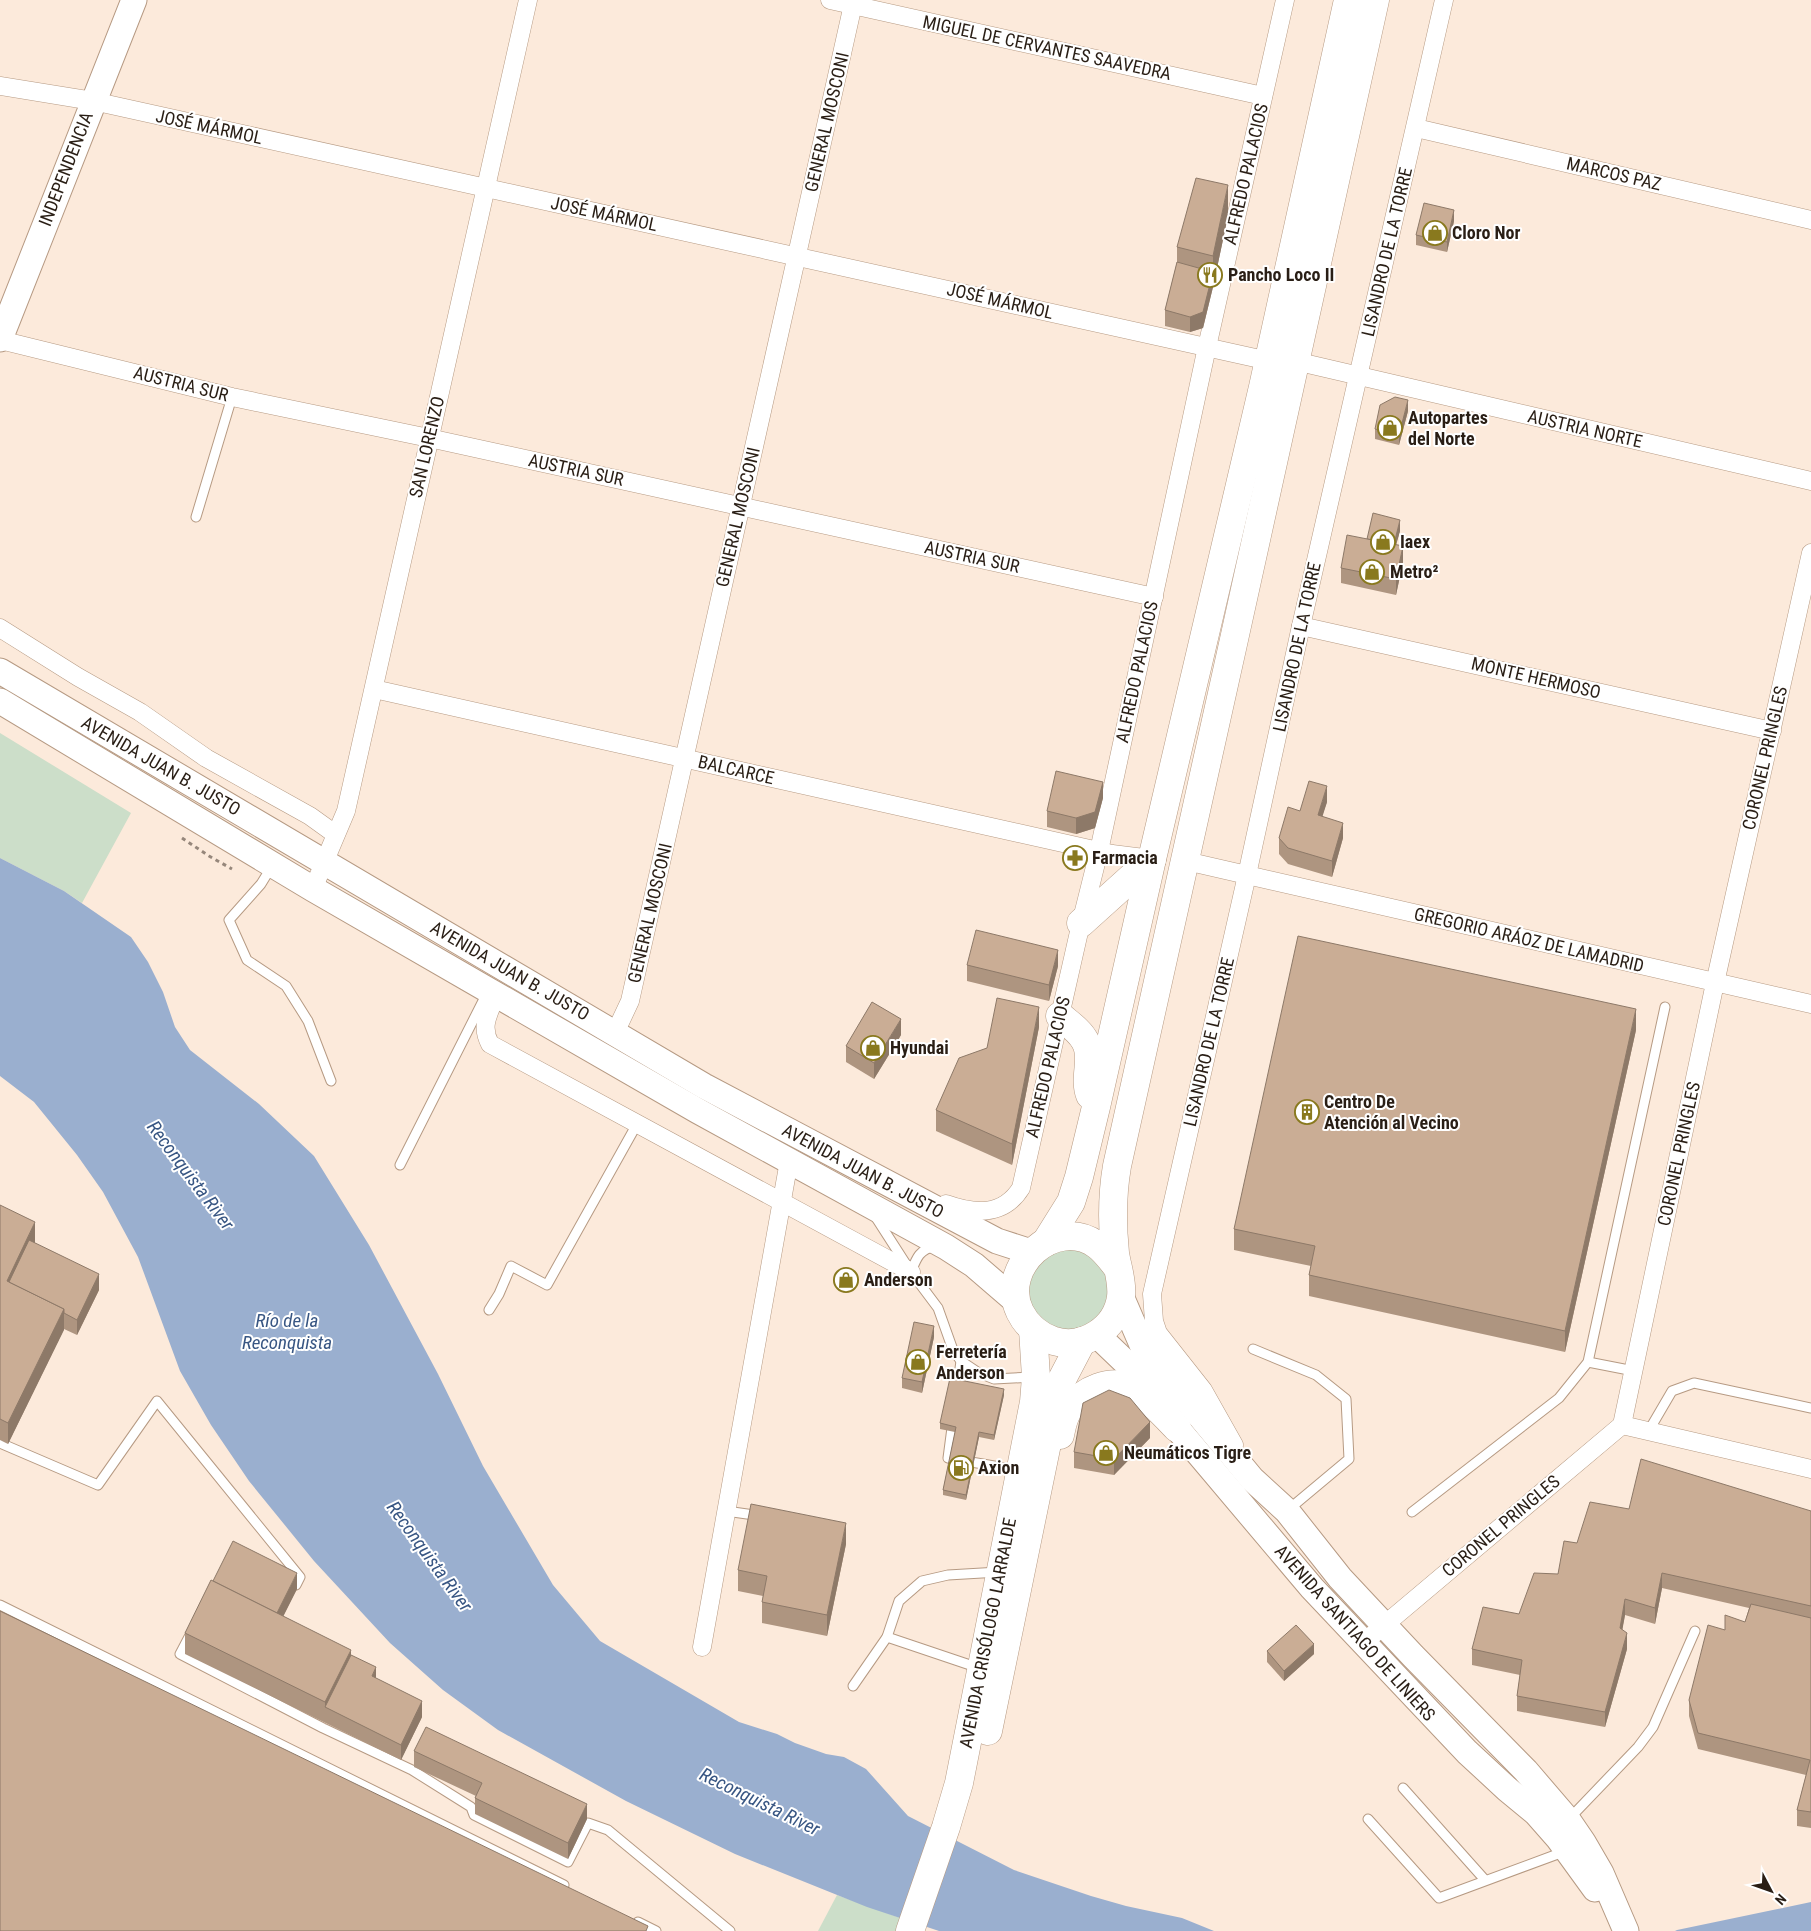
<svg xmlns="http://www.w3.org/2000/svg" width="1811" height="1931" font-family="'Roboto Condensed',sans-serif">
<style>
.green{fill:#ccdec9}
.water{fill:#9aafcf}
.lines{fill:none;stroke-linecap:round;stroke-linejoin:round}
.lane-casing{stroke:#b69a83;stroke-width:11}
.street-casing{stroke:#b69a83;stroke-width:19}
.secondary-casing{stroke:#b69a83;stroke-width:27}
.primary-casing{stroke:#b69a83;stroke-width:29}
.path{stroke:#96877b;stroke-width:3;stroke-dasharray:4 4;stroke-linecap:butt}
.lane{stroke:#fff;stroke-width:9}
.street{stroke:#fff;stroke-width:18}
.secondary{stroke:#fff;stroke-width:25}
.primary{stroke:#fff;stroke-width:28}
.wall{fill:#ae9580}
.shaded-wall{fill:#8d7968}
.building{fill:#caad95;stroke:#8d7968}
.labels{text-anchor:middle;stroke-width:4;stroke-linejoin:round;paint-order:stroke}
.street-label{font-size:18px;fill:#291e15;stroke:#fff}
.poi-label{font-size:18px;font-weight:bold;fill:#291e15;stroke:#fff;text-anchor:start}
.water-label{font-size:19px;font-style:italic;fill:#385683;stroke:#fff}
</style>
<rect width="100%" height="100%" fill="#fceadb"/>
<g class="green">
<polygon points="0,733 131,813 82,903 64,891 0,858"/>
<polygon points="1077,1245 1110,1271 1107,1313 1069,1334 1042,1324 1026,1300 1029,1271 1037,1259"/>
<polygon points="837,1895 903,1919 898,1931 818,1931"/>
</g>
<g class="water">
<polygon points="0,858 64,891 131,937 148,962 163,992 175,1027 190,1050 259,1104 314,1156 369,1245 438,1374 483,1466 553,1585 600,1641 739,1722 777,1734 795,1743 826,1754 844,1757 866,1769 908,1816 1014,1870 1091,1896 1126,1906 1182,1918 1214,1931 939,1931 867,1907 735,1854 626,1801 498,1730 443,1690 390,1643 314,1561 249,1481 211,1425 180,1371 138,1257 103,1192 77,1155 34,1102 0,1076"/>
<polygon points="1811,1902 1811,1931 1675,1931 1677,1930"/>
</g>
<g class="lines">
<defs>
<g id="lane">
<polyline points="196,517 232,397"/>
<polyline points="272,866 261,884 229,920 247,960 286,986 308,1021 331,1081"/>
<polyline points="400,1165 488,991"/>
<polyline points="875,1216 911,1272 938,1308 953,1350 961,1361 979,1373 994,1379 1033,1377"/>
<path d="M911,1272C916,1259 920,1248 935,1247"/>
<polyline points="489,1310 499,1294 511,1266 547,1285 637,1124"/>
<polyline points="1253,1349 1316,1375 1346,1399 1349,1459 1288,1510"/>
<polyline points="1588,1362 1634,1371"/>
<polyline points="957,1390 961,1361"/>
<polyline points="953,1420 948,1458 1018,1470"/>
<polyline points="1648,1432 1672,1391 1694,1383 1811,1408"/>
<polyline points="0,1443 98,1485 157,1401 300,1577 296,1585 288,1581"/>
<polyline points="726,1511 761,1516"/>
<polyline points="1412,1512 1559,1398 1588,1362 1665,1007"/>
<polyline points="0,1605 564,1885"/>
<polyline points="190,1635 180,1654 323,1728 412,1770 471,1807 474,1815 568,1862 588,1823 608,1830 730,1931"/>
<polyline points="887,1637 979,1668"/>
<polyline points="853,1686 887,1637 899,1601 922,1581 948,1575 999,1572"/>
<polyline points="1403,1788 1485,1880"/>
<polyline points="1368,1819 1439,1898 1566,1851"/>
<polyline points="1569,1819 1638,1747 1653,1727 1695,1631"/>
<polyline points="638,1922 656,1931"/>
</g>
<g id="street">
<polyline points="830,0 1263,96"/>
<polyline points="0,86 93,101 1269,361"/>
<polyline points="1416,128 1811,220"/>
<polyline points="0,340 232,397 429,438 1154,597"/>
<polyline points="1295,361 1811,481"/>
<polyline points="1301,626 1772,731"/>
<polyline points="0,628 78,677 140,712 206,758 310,816 335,834"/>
<polyline points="374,689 1112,854 1152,859"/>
<polyline points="1186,861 1811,1004"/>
<polyline points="313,889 346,811 528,0"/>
<path d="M496,995C489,1014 480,1025 490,1044L911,1272"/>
<polyline points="615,1033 630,1001 854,0"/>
<path d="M946,1204C974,1214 1003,1217 1021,1188L1081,923L1099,851L1207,347L1285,0"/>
<polyline points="1622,1425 1811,1469"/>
<polyline points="1234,1445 1203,1390 1158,1333 1154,1321 1152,1294 1247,875 1301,626 1444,0"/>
<polyline points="1363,1643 1622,1425 1715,983 1811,553"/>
<polyline points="702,1647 789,1161"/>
</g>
<g id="secondary">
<polyline points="0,339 134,0"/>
<polyline points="0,671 704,1086 997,1241 1031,1252"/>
<polyline points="0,701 313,889 488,990 698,1111 946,1247 974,1265 1017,1302"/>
<polyline points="1121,1296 1143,1347 1252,1479 1287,1511 1340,1578 1413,1656 1526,1771 1568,1820 1583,1842 1601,1873 1626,1931"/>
<polyline points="1097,1335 1144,1380 1177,1428 1312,1588 1467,1752 1507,1789 1536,1813 1558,1838 1595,1889"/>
</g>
<g id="primary">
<polyline points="1081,923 1152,859"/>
<path d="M1060,1016C1068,1023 1080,1031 1085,1041C1095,1057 1083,1077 1090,1095"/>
<polyline points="1046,1242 1071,1202 1079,1177 1096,1107 1152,859 1263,387 1348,0"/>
<path d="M1117,1267C1111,1259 1105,1251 1097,1245C1055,1215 998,1267 1020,1312C1027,1326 1039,1336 1054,1341C1084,1350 1117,1328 1121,1297C1123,1282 1117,1267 1115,1253C1112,1223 1112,1195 1117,1166C1205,778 1288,388 1375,0"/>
<path d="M1060,1435C1062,1426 1063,1417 1069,1409C1083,1390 1111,1377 1134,1389C1150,1398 1164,1415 1177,1428"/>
<polyline points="988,1731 1059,1385 1082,1341"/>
<polyline points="910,1931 946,1827 959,1783 1034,1402 1036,1377 1033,1329"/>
</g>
</defs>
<use href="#lane" class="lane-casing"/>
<use href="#street" class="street-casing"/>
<use href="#secondary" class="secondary-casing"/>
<use href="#primary" class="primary-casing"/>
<polyline class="path" points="182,838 209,856 232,869"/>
<use href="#lane" class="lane"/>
<use href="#street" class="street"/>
<use href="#secondary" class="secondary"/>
<use href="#primary" class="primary"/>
</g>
<g class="wall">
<polygon points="1228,216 1213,287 1203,328 1190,332 1165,326 1165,310 1177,262 1177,247"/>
<polygon points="1454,221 1447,252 1416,245 1416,235"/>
<polygon points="1408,411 1399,445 1375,439 1375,429"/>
<polygon points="1400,531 1396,544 1403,562 1396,595 1341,583 1341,568 1367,539"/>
<polygon points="1103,798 1095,828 1076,834 1047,827 1047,811"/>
<polygon points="1327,802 1322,816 1343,838 1332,877 1288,864 1279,854 1279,838 1300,811"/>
<polygon points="967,965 1058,966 1049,1001 967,981"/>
<polygon points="1039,1027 1012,1165 936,1131 936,1110 987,1048"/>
<polygon points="1636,1030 1565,1352 1309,1296 1309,1275 1311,1266 1234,1250 1234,1229"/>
<polygon points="901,1035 874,1079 846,1062 846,1046"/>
<polygon points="0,1205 35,1242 35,1243 99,1290 77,1335 64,1329 8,1444 0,1440"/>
<polygon points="934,1337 922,1393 902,1388 902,1378"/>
<polygon points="1004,1395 994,1440 979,1437 966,1500 943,1495 943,1490 955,1432 940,1429 940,1423"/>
<polygon points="1150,1438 1114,1475 1074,1468 1074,1452"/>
<polygon points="1629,1509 1811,1511 1811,1828 1797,1826 1797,1810 1806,1775 1698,1749 1689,1716 1689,1700 1725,1630 1745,1622 1749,1608 1662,1588 1655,1624 1625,1615 1622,1630 1627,1649 1605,1727 1517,1711 1517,1696 1520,1675 1472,1665 1472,1649 1519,1614 1558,1574 1577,1543"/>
<polygon points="846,1544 827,1636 762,1623 762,1602 763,1596 738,1591 738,1570"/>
<polygon points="213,1581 297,1589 283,1616 351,1655 376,1678 422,1717 401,1760 185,1654 185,1633"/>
<polygon points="1267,1651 1314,1654 1284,1681 1267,1662"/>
<polygon points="414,1751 587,1819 568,1859 475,1814 475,1798 476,1796 414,1767"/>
</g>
<g class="shaded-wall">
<polygon points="1228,185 1228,216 1213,287 1203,328 1190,332 1190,317 1213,272 1213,256"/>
<polygon points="1454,210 1454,221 1447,252 1447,242"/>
<polygon points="1408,400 1408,411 1399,445 1399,435"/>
<polygon points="1400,520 1400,531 1392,560 1392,550"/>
<polygon points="1403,546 1403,562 1396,595 1396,579"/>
<polygon points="1103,782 1103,798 1095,828 1076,834 1076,818"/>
<polygon points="1327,786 1327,802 1318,831 1318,815"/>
<polygon points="1343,823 1343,838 1332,877 1332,861"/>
<polygon points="1058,950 1058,966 1049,1001 1049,985"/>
<polygon points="1039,1007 1039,1027 1012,1165 1012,1144"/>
<polygon points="1636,1009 1636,1030 1565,1352 1565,1331"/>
<polygon points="901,1019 901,1035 874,1079 874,1063"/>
<polygon points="35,1222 35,1242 13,1289 7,1281"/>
<polygon points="99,1274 99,1290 77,1335 77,1320"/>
<polygon points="64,1309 64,1330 8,1444 8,1423"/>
<polygon points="934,1326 934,1337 922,1393 922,1382"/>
<polygon points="1004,1389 1004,1395 994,1440 994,1435"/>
<polygon points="1150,1422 1150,1438 1114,1475 1114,1459"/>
<polygon points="979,1432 979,1437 966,1500 966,1495"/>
<polygon points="846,1523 846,1544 827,1636 827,1615"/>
<polygon points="297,1573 297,1589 275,1633 275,1617"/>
<polygon points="1662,1573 1662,1588 1655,1624 1655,1608"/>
<polygon points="1625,1599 1625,1615 1620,1643 1620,1628"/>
<polygon points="1627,1633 1627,1649 1605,1727 1605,1712"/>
<polygon points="1314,1644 1314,1654 1284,1681 1284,1671"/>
<polygon points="351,1650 351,1671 325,1707 325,1702"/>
<polygon points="376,1667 376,1683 372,1676"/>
<polygon points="422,1701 422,1717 401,1760 401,1745"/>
<polygon points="587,1804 587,1819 568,1859 568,1843"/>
</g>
<g class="building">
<polygon points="1196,178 1228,185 1213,256 1177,247"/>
<polygon points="1424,203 1454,210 1447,242 1416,235"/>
<polygon points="1177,262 1213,272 1203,312 1190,317 1165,310"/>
<polygon points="1395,397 1408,400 1399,435 1375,429 1380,405"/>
<polygon points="1373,513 1400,520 1394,544 1367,539"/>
<polygon points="1347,535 1403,546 1396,579 1341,568"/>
<polygon points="1056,771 1103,782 1095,812 1076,818 1047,811"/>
<polygon points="1309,781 1327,786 1318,815 1343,823 1332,861 1288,848 1279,838 1288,807 1300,811"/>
<polygon points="976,930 1058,950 1049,985 967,965"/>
<polygon points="1298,936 1636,1009 1565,1331 1309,1275 1315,1246 1234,1229"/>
<polygon points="997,998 1039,1007 1012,1144 936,1110 959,1058 987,1048"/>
<polygon points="872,1002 901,1019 874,1063 846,1046"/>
<polygon points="0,1205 35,1222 7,1281 64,1309 8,1423 0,1419"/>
<polygon points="29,1240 99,1274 77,1320 64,1313 64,1309 9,1282"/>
<polygon points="914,1322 934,1326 922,1382 902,1378"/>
<polygon points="950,1378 1004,1389 994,1435 979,1432 966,1495 943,1490 956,1427 940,1423"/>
<polygon points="1109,1390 1130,1398 1150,1422 1114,1459 1074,1452 1083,1403"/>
<polygon points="1641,1459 1811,1511 1811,1606 1662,1573 1655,1608 1625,1599 1620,1628 1627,1633 1605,1712 1517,1696 1522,1660 1472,1649 1483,1607 1519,1614 1534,1573 1558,1574 1564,1541 1577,1543 1590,1502 1629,1509"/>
<polygon points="751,1504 846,1523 827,1615 762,1602 767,1576 738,1570"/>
<polygon points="233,1541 297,1573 277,1613 213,1581"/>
<polygon points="211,1580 351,1650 325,1702 185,1633"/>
<polygon points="1751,1604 1811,1618 1811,1812 1797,1810 1810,1760 1698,1733 1689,1700 1708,1625 1725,1630 1725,1615 1745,1622"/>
<polygon points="0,1611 648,1926 646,1931 0,1931"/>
<polygon points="1296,1625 1314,1644 1284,1671 1267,1651"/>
<polygon points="351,1655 376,1667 372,1676 422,1701 401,1745 325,1707"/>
<polygon points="426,1727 587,1804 568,1843 475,1798 482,1783 414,1751"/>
</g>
<defs>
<symbol id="shop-ring" viewBox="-11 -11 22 22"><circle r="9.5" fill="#fff" stroke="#89791e" stroke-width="1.5"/><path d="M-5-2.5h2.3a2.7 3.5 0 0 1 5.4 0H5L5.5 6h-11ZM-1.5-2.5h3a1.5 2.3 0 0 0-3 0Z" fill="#89791e"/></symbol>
<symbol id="restaurant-ring" viewBox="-11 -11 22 22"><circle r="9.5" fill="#fff" stroke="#89791e" stroke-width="1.5"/><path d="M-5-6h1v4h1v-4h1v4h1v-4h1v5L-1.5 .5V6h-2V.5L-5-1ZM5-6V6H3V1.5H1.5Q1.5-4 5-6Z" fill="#89791e"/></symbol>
<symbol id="pharmacy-ring" viewBox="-11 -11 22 22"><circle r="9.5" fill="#fff" stroke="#89791e" stroke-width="1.5"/><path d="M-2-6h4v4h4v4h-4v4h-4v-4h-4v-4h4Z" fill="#89791e"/></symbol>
<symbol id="building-ring" viewBox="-11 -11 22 22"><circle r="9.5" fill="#fff" stroke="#89791e" stroke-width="1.5"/><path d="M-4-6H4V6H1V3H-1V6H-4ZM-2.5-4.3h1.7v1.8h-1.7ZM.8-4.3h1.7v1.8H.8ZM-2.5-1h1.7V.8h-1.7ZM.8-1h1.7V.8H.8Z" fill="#89791e"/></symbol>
<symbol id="fuel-ring" viewBox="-11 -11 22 22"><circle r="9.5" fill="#fff" stroke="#89791e" stroke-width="1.5"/><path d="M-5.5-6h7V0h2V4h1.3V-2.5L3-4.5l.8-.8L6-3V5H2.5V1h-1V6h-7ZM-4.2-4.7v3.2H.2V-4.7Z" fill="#89791e"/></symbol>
</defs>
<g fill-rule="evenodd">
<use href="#shop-ring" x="1421" y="219" width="28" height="28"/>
<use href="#restaurant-ring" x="1196" y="261" width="28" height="28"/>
<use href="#shop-ring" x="1376" y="414" width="28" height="28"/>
<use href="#shop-ring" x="1369" y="528" width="28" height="28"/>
<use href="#shop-ring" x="1358" y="558" width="28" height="28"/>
<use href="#pharmacy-ring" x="1061" y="844" width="28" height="28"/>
<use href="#shop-ring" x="859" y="1034" width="28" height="28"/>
<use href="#building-ring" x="1293" y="1098" width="28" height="28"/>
<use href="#shop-ring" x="832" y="1266" width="28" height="28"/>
<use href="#shop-ring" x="904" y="1348" width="28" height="28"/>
<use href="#shop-ring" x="1092" y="1439" width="28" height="28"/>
<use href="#fuel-ring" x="947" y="1454" width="28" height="28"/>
</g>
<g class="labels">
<g class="street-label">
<text transform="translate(1047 48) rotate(12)" y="6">MIGUEL DE CERVANTES SAAVEDRA</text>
<text transform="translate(827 122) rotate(-77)" y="6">GENERAL MOSCONI</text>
<text transform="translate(209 127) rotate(12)" y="6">JOSÉ MÁRMOL</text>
<text transform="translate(66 169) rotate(-69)" y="6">INDEPENDENCIA</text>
<text transform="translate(1246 174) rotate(-77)" y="6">ALFREDO PALACIOS</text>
<text transform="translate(1614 174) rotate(13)" y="6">MARCOS PAZ</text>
<text transform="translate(604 214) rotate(12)" y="6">JOSÉ MÁRMOL</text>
<text transform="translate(1387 252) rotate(-77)" y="6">LISANDRO DE LA TORRE</text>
<text transform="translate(1000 301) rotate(13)" y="6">JOSÉ MÁRMOL</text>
<text transform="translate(181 384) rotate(14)" y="6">AUSTRIA SUR</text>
<text transform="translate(1585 429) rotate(13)" y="6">AUSTRIA NORTE</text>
<text transform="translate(427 447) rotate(-77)" y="6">SAN LORENZO</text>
<text transform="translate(576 470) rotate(12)" y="6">AUSTRIA SUR</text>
<text transform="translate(738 517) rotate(-77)" y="6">GENERAL MOSCONI</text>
<text transform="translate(972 557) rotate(12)" y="6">AUSTRIA SUR</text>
<text transform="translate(1297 647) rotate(-78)" y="6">LISANDRO DE LA TORRE</text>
<text transform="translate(1137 672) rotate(-78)" y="6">ALFREDO PALACIOS</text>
<text transform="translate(1536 678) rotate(13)" y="6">MONTE HERMOSO</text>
<text transform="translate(1765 758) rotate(-77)" y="6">CORONEL PRINGLES</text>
<text transform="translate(161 766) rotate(30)" y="6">AVENIDA JUAN B. JUSTO</text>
<text transform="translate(736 770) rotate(13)" y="6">BALCARCE</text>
<text transform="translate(650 913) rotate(-77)" y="6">GENERAL MOSCONI</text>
<text transform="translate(1529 940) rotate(13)" y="6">GREGORIO ARÁOZ DE LAMADRID</text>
<text transform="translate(510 971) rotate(30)" y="6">AVENIDA JUAN B. JUSTO</text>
<text transform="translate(1209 1042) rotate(-77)" y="6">LISANDRO DE LA TORRE</text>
<text transform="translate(1048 1067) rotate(-77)" y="6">ALFREDO PALACIOS</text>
<text transform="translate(1679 1154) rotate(-78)" y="6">CORONEL PRINGLES</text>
<text transform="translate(863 1171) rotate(28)" y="6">AVENIDA JUAN B. JUSTO</text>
<text transform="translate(1501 1526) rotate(-40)" y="6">CORONEL PRINGLES</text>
<text transform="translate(988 1633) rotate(-79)" y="6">AVENIDA CRISÓLOGO LARRALDE</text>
<text transform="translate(1355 1633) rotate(48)" y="6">AVENIDA SANTIAGO DE LINIERS</text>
</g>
<g class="poi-label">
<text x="1452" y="239">Cloro Nor</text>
<text x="1228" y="281">Pancho Loco II</text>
<text x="1408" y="424">Autopartes<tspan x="1408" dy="21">del Norte</tspan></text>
<text x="1400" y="548">Iaex</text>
<text x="1390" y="578">Metro²</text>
<text x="1092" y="864">Farmacia</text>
<text x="890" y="1054">Hyundai</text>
<text x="1324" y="1108">Centro De<tspan x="1324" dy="21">Atención al Vecino</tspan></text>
<text x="864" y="1286">Anderson</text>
<text x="936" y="1358">Ferretería<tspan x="936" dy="21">Anderson</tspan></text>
<text x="1124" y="1459">Neumáticos Tigre</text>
<text x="978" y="1474">Axion</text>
</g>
<g class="water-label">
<text transform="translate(191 1175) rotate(53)" y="7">Reconquista River</text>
<text x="287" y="1327">Río de la<tspan x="287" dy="22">Reconquista</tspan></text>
<text transform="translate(430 1556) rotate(54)" y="7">Reconquista River</text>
<text transform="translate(760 1801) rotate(26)" y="7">Reconquista River</text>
</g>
</g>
<g transform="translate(1771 1891) rotate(131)" stroke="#ffffff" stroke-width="4" paint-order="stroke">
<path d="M0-4L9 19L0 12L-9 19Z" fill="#291e15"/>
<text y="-8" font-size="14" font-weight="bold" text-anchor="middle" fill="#291e15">N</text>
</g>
</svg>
